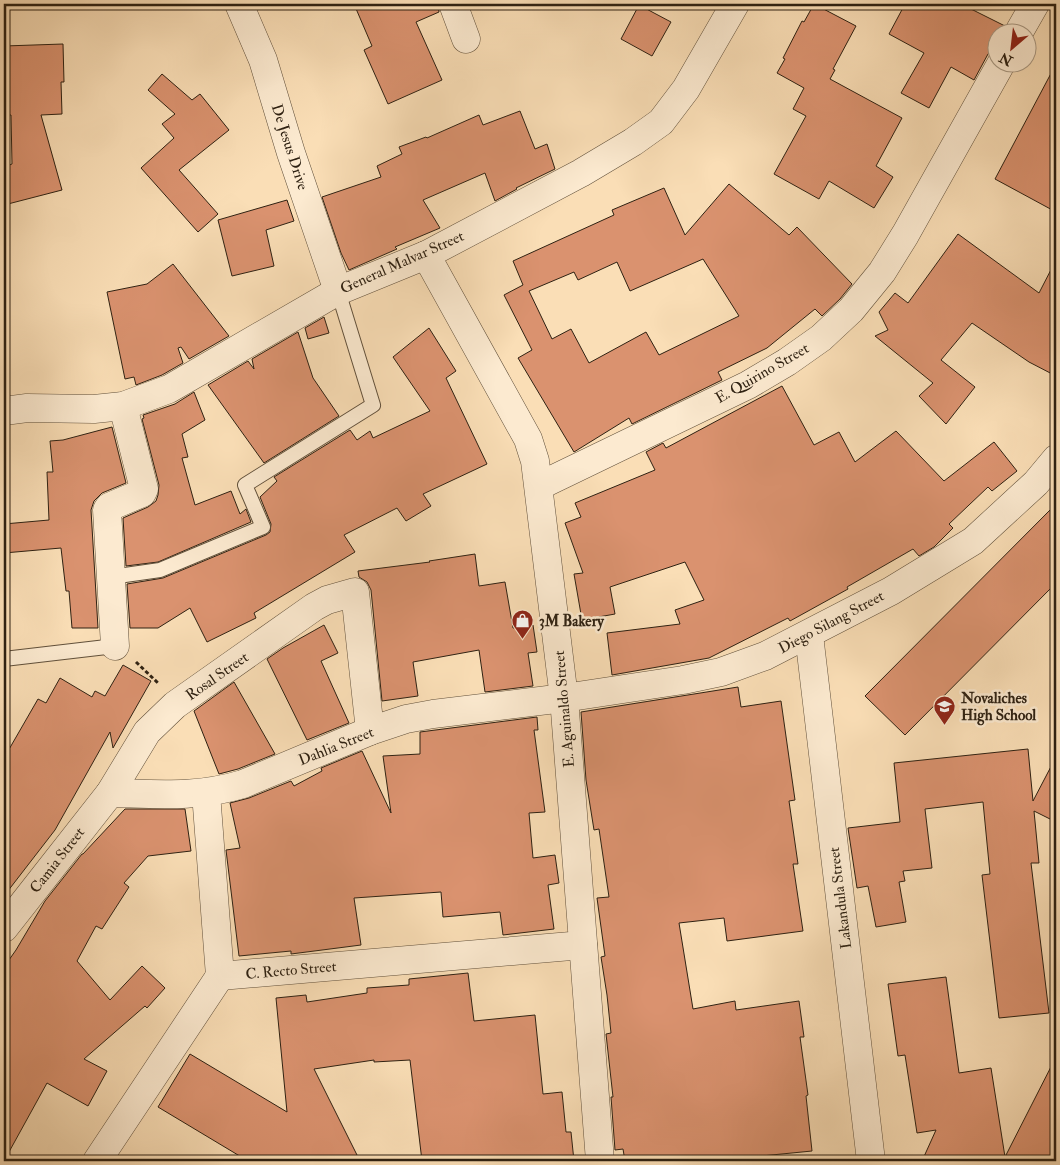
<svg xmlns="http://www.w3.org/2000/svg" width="1060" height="1165" font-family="'IM FELL Double Pica',serif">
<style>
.building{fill:#da926f;stroke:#2e2112;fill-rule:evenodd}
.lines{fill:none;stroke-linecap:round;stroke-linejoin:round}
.lane-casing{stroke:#61503b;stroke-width:16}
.street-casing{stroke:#61503b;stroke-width:29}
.path{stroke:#2e2112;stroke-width:3;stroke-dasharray:4 2.5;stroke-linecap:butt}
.lane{stroke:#fcead0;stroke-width:14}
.street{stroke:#fcead0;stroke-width:28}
.labels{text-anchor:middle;stroke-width:5;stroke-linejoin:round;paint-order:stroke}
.street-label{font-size:15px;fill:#2e2112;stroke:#fcead0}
.poi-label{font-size:15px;font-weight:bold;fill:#2e2112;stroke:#fcead0;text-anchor:start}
</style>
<rect width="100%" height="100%" fill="#fadeb6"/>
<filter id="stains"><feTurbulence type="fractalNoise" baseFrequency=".004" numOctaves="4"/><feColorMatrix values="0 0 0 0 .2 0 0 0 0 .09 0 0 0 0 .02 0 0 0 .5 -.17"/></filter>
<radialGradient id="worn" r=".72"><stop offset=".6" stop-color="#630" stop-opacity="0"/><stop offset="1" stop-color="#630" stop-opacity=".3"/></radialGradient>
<g class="building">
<polygon points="354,4 438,4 439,12 416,22 442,80 388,104 364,50 372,46"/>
<polygon points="814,4 856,26 833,69 835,70 830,79 902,118 876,166 893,177 874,208 829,181 819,199 774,174 806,116 793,109 804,88 777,73 785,59 783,58 802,21 804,22"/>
<polygon points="905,4 961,4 1005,26 1003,32 998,32 998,43 988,54 974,80 951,67 929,108 901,93 924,53 889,34"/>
<polygon points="639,5 671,22 652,56 621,39"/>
<polygon points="63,44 64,82 61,82 62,114 41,115 62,190 4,205 4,167 12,164 11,115 4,115 4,46"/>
<polygon points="1056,64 1056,212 995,179"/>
<polygon points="162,74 192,100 200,94 229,130 179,170 218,214 198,232 141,168 174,138 162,124 175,114 148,90"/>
<polygon points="520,111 535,149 547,144 555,169 516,188 517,189 495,201 485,173 423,200 440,228 395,247 397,249 349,270 341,253 322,197 381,177 377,166 402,154 399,147 426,137 427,138 479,115 483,125"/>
<path d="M729,184L789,235L797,227L852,284L840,299L822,316L815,309L767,348L718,372L722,380L632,424L629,418L574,452L518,358L532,350L504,295L523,285L513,261L614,215L612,210L664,188L685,235ZM703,259L739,316L659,355L646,332L589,363L571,329L552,339L529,291L574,272L578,280L617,262L630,291Z"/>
<polygon points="287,200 294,221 266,230 274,266 232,276 218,220"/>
<polygon points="958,234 1039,293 1056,260 1056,376 1029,362 972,323 941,360 975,387 946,424 919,396 933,383 875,336 888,330 879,312 895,293 908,303"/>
<polygon points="173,264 229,336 189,359 181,347 178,348 183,363 162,375 136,385 134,377 125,379 107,292 147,284"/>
<polygon points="324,317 329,333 308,339 305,328"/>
<polygon points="429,328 456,371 446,378 487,464 423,494 431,506 406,521 397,508 344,535 355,552 254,613 256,618 207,642 190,608 158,628 130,628 127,584 163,578 266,535 270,532 271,524 260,497 277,481 274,477 350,430 357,440 370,431 373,438 430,411 393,357"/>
<polygon points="298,332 313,378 339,416 264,463 208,385 248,361 254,369 252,359"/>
<polygon points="782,386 814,445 839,432 855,462 896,431 944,481 994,442 1017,471 992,491 988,487 949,524 953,528 934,547 919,556 913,549 847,587 848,589 790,621 788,618 709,658 612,675 607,633 680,624 675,610 704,600 685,562 610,587 615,614 582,620 574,574 583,573 565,523 581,517 575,503 655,470 646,452 663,443 666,448"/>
<polygon points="194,392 205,420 182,434 188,457 182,458 195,505 231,491 240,514 246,509 251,522 158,562 126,566 123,518 148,507 156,501 158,495 159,485 142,419 144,418 143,415 175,404"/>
<polygon points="112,427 126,483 102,493 94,501 91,510 98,628 72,628 69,591 66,591 61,548 4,553 4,524 49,520 47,472 53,472 50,441 63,440"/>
<polygon points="1056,504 1056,583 905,735 865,696"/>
<polygon points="475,554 479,586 505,582 513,628 533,625 537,652 528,653 533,686 485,692 479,650 413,662 418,696 382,701 371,590 367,582 359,577 358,571 430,562 429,561"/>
<polygon points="324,625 338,653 321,661 349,723 307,740 267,659 283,648"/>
<polygon points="123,665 151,681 113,748 110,732 55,830 4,896 4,758 38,699 46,703 60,678 92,697 95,691 105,696"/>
<polygon points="234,682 275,754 238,769 219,774 194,711"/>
<polygon points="738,687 741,707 781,701 795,800 789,801 798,864 793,864 803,931 727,941 724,918 679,923 693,1009 735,1001 736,1010 799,1001 804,1037 800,1037 808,1095 806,1096 812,1151 721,1160 721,1161 625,1161 623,1149 615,1150 611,1097 613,1097 606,1034 611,1033 607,995 601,957 605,956 597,898 609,897 599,829 594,830 586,780 581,712"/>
<polygon points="537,717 538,730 534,730 545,812 529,813 533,858 555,855 559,883 548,885 554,929 503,935 500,912 443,917 441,892 354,898 361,945 291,954 291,951 239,956 226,850 240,848 230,803 249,798 291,781 294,786 322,771 321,768 362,751 391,813 383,756 420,754 420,732"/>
<polygon points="1028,749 1033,801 1056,757 1056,822 1034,811 1039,863 1031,863 1049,1013 999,1018 982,875 990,874 983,802 925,809 932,868 903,871 905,881 899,882 906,922 876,927 868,886 857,888 848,828 900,822 894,763"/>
<polygon points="125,809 185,809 191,851 148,856 124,883 129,887 102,929 96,926 77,961 110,1000 142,966 165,988 147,1008 145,1006 84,1059 107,1071 88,1106 47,1083 4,1161 4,967 16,950 45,901 82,854 83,854"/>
<polygon points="468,973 474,1021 535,1015 543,1094 562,1092 566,1132 571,1132 574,1161 422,1161 410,1060 374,1062 374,1060 314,1069 360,1161 248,1161 158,1107 190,1054 287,1112 276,998 306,995 307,1002 367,993 367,988 409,985 409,979"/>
<polygon points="946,977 959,1073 991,1068 1005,1157 1056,1057 1056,1161 922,1161 936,1130 917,1133 905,1055 898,1056 888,984"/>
</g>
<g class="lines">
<defs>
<g id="lane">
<polyline points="111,577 160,570 263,527 245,485 373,405 338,291"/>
<polyline points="4,659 115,646"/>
</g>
<g id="street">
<polyline points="239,4 263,60 291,153 338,291"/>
<polyline points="453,4 466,39"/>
<polyline points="1019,32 1035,4"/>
<polyline points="426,255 528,439 535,461 564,698 600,1161"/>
<polyline points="4,411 27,408 94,409 123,406 169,389 338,291 426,255 581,173 633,142 661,122 686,89 735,4"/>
<polyline points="539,486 748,385 787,362 821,338 851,310 882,272 905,235 1002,62"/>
<polyline points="809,635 871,1161"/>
<polyline points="115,646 107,510 109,507 142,493 144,489 123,406"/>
<path d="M110,793C157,794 197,798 243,784L370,731L406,719L433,714L564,698L683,680L721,672L765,656L891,591L973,541L1036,483L1056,459"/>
<polyline points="206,793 220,976"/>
<polyline points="4,928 110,793 147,732 175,705 314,607 327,600 355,592 370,731"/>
<polyline points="220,976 583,945"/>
<polyline points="97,1161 220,976"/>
</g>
</defs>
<use href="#lane" class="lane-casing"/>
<use href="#street" class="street-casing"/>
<polyline class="path" points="136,662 158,683"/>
<use href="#lane" class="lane"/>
<use href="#street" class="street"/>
</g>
<defs>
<symbol id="shop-pin" viewBox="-11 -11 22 30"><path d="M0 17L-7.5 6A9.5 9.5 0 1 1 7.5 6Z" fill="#8f2418" stroke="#fcead0"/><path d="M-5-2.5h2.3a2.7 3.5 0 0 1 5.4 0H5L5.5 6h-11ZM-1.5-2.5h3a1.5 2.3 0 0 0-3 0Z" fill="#fff"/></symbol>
<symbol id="school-pin" viewBox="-11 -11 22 30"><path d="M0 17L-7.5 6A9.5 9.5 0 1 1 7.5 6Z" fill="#8f2418" stroke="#fcead0"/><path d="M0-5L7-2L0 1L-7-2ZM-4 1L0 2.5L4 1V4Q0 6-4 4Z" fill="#fff"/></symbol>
</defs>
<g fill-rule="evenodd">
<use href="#shop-pin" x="510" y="608" width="25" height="34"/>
<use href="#school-pin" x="932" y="694" width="25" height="34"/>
</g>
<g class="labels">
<g class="street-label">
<text transform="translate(290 147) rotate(72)" y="5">De Jesus Drive</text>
<text transform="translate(402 262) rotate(-24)" y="5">General Malvar Street</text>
<text transform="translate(762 373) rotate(-30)" y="5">E. Quirino Street</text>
<text transform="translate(831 622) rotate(-28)" y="5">Diego Silang Street</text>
<text transform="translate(217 676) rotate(-35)" y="5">Rosal Street</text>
<text transform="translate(564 709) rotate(-95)" y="5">E. Aguinaldo Street</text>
<text transform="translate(336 746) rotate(-22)" y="5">Dahlia Street</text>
<text transform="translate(57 860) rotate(-52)" y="5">Camia Street</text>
<text transform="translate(840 898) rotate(-97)" y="5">Lakandula Street</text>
<text transform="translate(291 970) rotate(-5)" y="5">C. Recto Street</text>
</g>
<g class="poi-label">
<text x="539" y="626">3M Bakery</text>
<text x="961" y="703">Novaliches<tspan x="961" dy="17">High School</tspan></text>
</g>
</g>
<rect width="1060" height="1165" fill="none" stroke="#fadeb6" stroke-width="20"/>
<rect x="5" y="5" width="1050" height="1155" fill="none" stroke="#2e2112" stroke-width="2.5"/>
<rect x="10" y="10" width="1040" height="1145" fill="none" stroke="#2e2112"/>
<g transform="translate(1012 48) rotate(208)"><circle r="24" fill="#fcead0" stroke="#aa9a84"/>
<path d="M0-4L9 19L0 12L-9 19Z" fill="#8f2418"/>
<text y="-8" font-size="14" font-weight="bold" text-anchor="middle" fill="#2e2112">N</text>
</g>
<rect width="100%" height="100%" filter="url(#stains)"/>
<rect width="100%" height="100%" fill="url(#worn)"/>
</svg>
